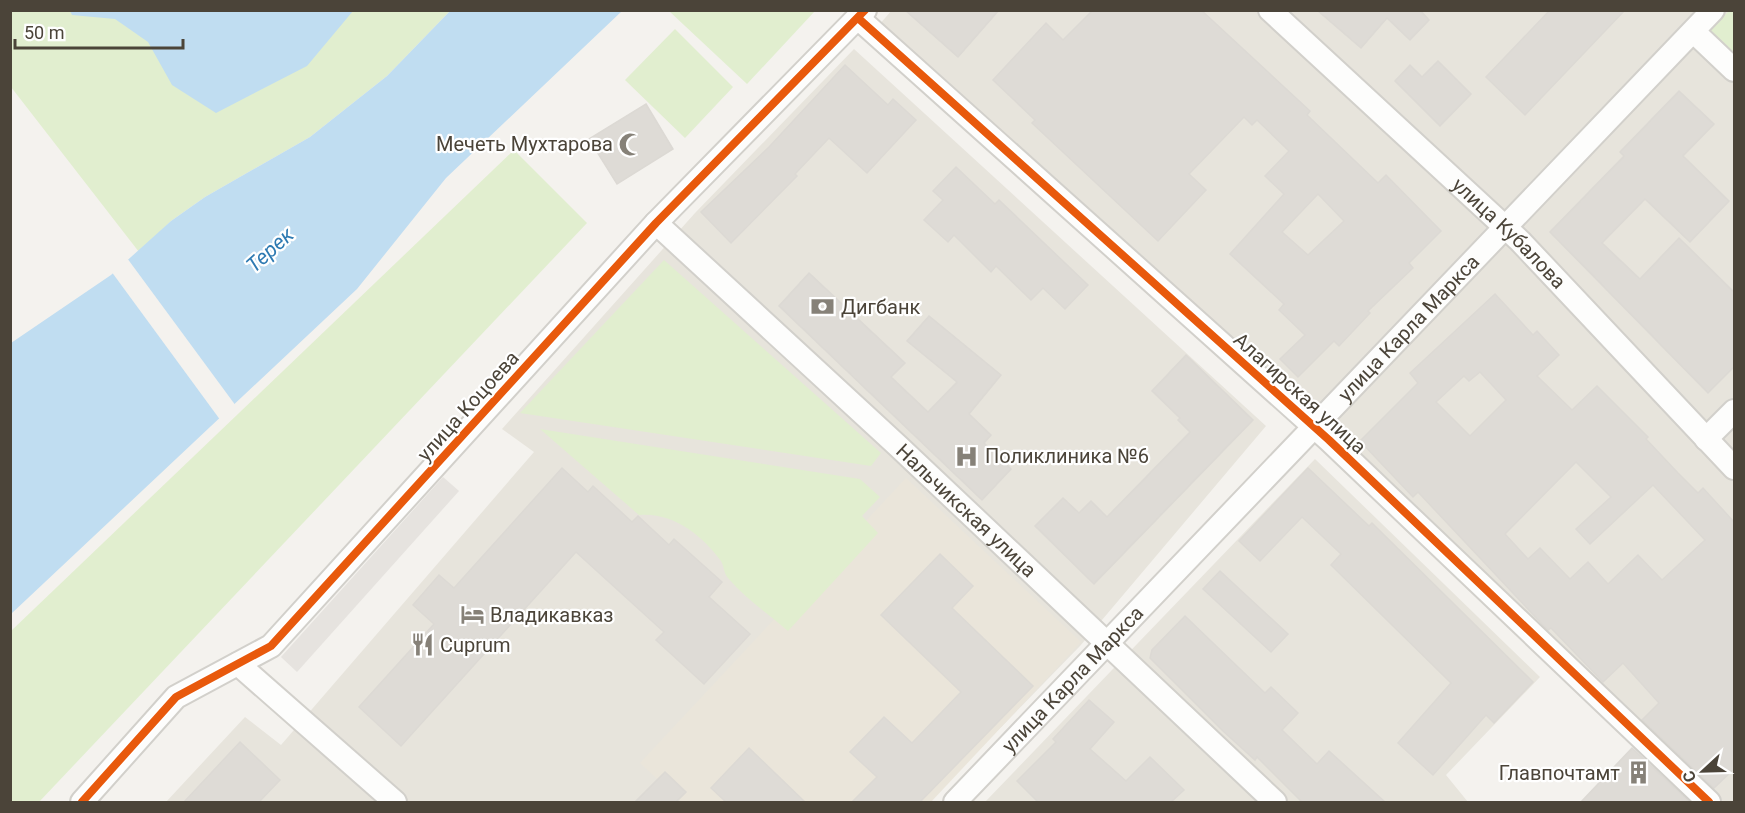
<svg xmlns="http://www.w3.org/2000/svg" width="1745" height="813" font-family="Roboto,sans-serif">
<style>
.residential{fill:#e7e4dc}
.education{fill:#eae5da}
.green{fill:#e1eecf}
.parking{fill:#e6e3df}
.water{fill:#c0ddf1}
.pier{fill:#f4f2ee}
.building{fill:#dedbd6;stroke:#dcd9d4;stroke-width:1.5;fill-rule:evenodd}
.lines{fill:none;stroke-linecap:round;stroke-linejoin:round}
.minor-casing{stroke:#d2d0cb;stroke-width:26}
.minor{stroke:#fdfdfc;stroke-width:22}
.cycleway-casing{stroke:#fff;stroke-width:11}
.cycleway{stroke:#e8590c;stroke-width:8}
.labels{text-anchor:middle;stroke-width:4.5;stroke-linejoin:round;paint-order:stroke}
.poi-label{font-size:20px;fill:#4b4439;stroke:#fff;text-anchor:start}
.street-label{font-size:20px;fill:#4b4439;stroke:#fff}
.water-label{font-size:21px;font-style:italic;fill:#2e7ab2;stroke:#fff}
</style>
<rect width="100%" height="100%" fill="#f4f2ee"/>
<g class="residential">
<polygon points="892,10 1734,11 1734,802 1718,802 879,25"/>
<polygon points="854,49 1266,426 1080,646 928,802 166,802 245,717 281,745 534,452 502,429 695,213"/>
<polygon points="1315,459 1540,677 1446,775 1468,802 985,802"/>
</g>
<polygon class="education" points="906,478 1081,642 931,802 682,802 640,763"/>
<g class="green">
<polygon points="11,11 450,11 387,76 310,137 205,197 171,221 139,252 11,87"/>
<polygon points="669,11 815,11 747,84"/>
<polygon points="1729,11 1734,11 1734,55 1709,31"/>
<polygon points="675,29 733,87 685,138 625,80"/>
<polygon points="514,150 587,223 39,802 11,802 11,631"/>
<polygon points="664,260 881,453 871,466 520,413"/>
<path d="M540,429L860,479L880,497L862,516L878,533L788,631C768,614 745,598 728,578C724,574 724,566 721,561C702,535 673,512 639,515Z"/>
</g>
<polygon class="parking" points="443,477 459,491 297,672 281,657"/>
<g class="water">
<polygon points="70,11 70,10 353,11 307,66 216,113 172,85 148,42 115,19 72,15"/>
<polygon points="450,11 622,11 446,178 357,289 11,614 11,343 111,275 171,221 205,197 310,137 387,76"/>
</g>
<polygon class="pier" points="127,258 236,406 221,421 111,271"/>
<g class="building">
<polygon points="905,10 999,10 958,57"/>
<path d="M1093,10H1201L1310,111L1307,115L1378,183L1386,175L1441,231L1409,263L1413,268L1368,311L1370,313L1339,346L1334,341L1298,377L1280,359L1305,335L1279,310L1284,304L1230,254L1284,194L1265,176L1289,151L1257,120L1252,125L1244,117L1189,174L1206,190L1158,241L1032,123L1035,120L993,80L1046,23L1063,40ZM1318,194L1344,221L1308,255L1282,232Z"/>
<polygon points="1317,10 1420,10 1429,20 1410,40 1387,18 1361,48"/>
<polygon points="1550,10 1625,10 1525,115 1486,77"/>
<polygon points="1438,61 1471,94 1440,126 1395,81 1410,65 1422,77"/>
<polygon points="845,65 888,105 893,99 916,120 867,173 829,138 795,174 797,176 731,243 701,212 769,147"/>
<polygon points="1679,91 1714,124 1683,156 1729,201 1690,242 1645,199 1602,243 1640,279 1679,238 1734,292 1734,367 1708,393 1550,232 1624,156 1620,152"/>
<polygon points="646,104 673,149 617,184 589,139"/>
<polygon points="956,167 995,204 999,200 1088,285 1065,309 1043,288 1031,300 996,266 991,272 954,235 948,242 924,220 943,200 933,191"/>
<polygon points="809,273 905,363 891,377 928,412 957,382 907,341 929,316 1001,375 969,414 991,435 984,443 1011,469 982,500 779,306"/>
<path d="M1495,294L1533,335L1537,331L1559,355L1537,376L1572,410L1597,386L1648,437L1646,439L1678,473L1698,493L1703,488L1734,522V769L1714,788L1642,720L1659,703L1623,663L1603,682L1551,628L1548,630L1543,625L1418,492L1413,497L1360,441L1418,383L1410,373ZM1480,372L1506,400L1470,436L1436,402L1464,376L1469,381ZM1576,462L1611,497L1576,529L1590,544L1653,485L1705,540L1662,580L1638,555L1608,584L1588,562L1570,579L1540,548L1528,559L1505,534Z"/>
<polygon points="1186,355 1253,420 1094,584 1035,526 1063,498 1079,513 1091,501 1107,517 1190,432 1178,420 1180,418 1152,391"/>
<polygon points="562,468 588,492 593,486 632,522 638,516 669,545 674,539 722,582 709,597 750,634 704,684 656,640 664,632 576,552 401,746 359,707 434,624 413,605 439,575 454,588"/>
<polygon points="1308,468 1369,526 1372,523 1533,682 1494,723 1486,715 1433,775 1398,743 1451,683 1331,565 1341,554 1302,517 1260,561 1239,541"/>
<polygon points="940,554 973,586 952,608 1033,686 920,802 852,802 877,777 850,752 884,717 912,743 961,692 881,615"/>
<polygon points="1220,571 1288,634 1271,652 1203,589"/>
<polygon points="1185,616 1265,693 1271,687 1298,713 1282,730 1317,764 1329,751 1385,802 1302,802 1257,757 1255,760 1223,731 1150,658 1152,650"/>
<polygon points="1089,700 1114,722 1090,749 1126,781 1150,757 1184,790 1171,802 1038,802 1017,781 1056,742 1053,739"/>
<polygon points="240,742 280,780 259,802 184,802"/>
<polygon points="749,748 805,802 726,802 711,788"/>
<polygon points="1632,748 1690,802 1581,802"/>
<polygon points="665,772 686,792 676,802 635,802"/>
</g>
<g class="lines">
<defs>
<g id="minor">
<path id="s1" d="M1270,10L1520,241L1734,468"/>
<polyline points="858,18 1329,440 1709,802"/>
<polyline points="1694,32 1734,70"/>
<path id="s2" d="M656,223L898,446L1275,802"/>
<polyline points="1706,439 1734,411"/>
<polyline points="238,664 395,802"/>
<polyline points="82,802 176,697 271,646 656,223 865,10"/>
<path id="s3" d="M955,802L1713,10"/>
</g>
</defs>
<use href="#minor" class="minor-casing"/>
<use href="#minor" class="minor"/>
<defs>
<g id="cycleway">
<polyline points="858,18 1329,440 1709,802"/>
<polyline points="82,802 176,697 271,646 656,223 865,10"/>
</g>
</defs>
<use href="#cycleway" class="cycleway-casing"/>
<use href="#cycleway" class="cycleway"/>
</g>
<defs>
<symbol id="mosque-bare" viewBox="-9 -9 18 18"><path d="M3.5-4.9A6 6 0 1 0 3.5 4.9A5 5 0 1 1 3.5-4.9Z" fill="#868178" stroke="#fff" stroke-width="2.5" paint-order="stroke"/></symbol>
<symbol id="bank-bare" viewBox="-9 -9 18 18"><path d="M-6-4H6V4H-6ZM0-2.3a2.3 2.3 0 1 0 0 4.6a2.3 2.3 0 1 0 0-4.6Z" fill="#868178" stroke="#fff" stroke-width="2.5" paint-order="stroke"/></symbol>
<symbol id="hospital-bare" viewBox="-9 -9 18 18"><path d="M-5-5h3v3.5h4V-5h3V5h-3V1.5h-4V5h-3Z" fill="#868178" stroke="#fff" stroke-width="2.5" paint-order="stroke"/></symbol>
<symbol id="hotel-bare" viewBox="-9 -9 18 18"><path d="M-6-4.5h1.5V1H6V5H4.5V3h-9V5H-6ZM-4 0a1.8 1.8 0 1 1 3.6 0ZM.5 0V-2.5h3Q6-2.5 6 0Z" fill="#868178" stroke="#fff" stroke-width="2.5" paint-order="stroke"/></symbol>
<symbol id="restaurant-bare" viewBox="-9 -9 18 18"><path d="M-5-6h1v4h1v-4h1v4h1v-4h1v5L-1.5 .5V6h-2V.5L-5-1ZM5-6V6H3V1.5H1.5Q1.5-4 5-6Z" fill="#868178" stroke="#fff" stroke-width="2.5" paint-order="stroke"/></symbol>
<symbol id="building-bare" viewBox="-9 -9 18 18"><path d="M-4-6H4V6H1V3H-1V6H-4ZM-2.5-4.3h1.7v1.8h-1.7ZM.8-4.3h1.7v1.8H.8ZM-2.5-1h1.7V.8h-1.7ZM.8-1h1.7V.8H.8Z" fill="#868178" stroke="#fff" stroke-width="2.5" paint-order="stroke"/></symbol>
</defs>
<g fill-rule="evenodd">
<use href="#mosque-bare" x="614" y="128" width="33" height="33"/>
<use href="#bank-bare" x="806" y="290" width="33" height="33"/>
<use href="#hospital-bare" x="950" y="440" width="33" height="33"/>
<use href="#hotel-bare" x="456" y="598" width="33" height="33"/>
<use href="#restaurant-bare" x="406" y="628" width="33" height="33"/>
<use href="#building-bare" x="1622" y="756" width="33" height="33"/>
</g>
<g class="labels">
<g class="poi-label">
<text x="613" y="151" text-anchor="end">Мечеть Мухтарова</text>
<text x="841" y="314">Дигбанк</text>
<text x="985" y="463">Поликлиника №6</text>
<text x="490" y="622">Владикавказ</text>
<text x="440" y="652">Cuprum</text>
<text x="1620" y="780" text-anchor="end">Главпочтамт</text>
</g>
<g class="street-label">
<text dy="7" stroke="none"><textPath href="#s1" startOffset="327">улица Кубалова</textPath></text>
<text dy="7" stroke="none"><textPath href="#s3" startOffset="656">улица Карла Маркса</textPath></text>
<text transform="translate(1300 393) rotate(42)" y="7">Алагирская улица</text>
<text transform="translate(468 406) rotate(-48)" y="7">улица Коцоева</text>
<text dy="7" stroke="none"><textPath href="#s2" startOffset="423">Нальчикская улица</textPath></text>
<text dy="7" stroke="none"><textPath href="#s3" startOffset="170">улица Карла Маркса</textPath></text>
</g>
<g class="water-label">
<text transform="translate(270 250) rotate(-42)" y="7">Терек</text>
</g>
</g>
<rect width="1745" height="813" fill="none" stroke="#4b4439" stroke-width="24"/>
<g transform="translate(1703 771) rotate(248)" stroke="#ffffff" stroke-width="4.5" paint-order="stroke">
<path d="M0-4.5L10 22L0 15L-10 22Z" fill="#4b4439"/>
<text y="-9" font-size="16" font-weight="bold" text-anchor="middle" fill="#4b4439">С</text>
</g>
<path d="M15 39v9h168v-9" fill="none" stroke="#4b4439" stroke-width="3"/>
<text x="24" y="39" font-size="18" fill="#4b4439" stroke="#ffffff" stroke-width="4.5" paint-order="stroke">50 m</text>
</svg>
